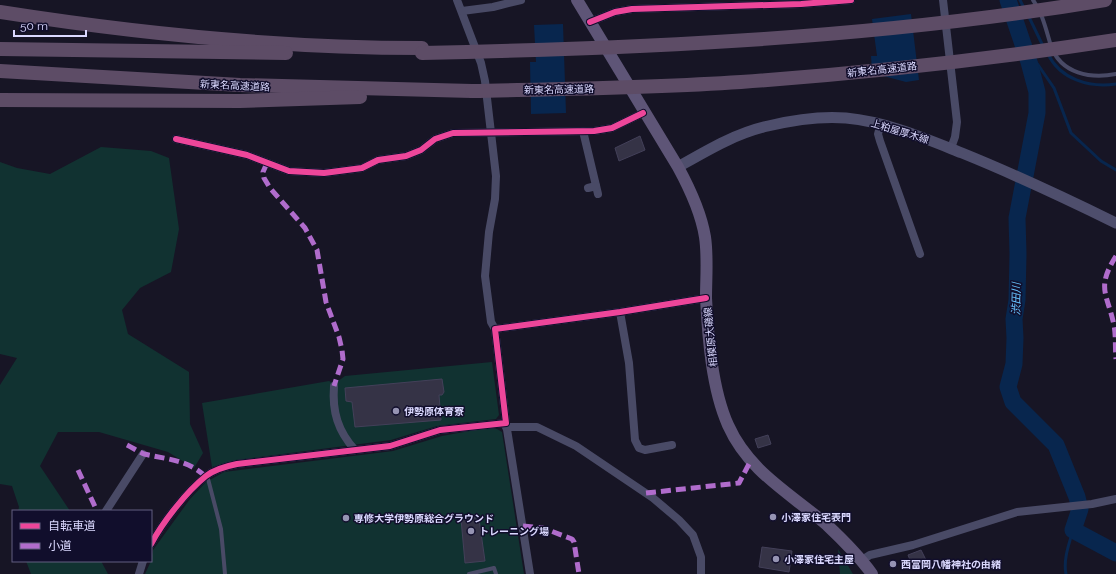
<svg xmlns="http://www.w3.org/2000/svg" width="1116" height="574" font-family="Raleway,'Noto Sans JP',sans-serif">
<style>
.green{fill:#113231}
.water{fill:#08264e}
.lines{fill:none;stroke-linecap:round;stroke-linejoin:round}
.stream{stroke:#08264e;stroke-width:3}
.river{stroke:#08264e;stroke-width:17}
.building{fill:#353346;stroke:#434059}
.lane{stroke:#494a66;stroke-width:4}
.street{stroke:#494a66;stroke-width:8}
.secondary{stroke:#4e4e6c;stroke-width:11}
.primary{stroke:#5e5577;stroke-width:12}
.highway{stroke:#5d4c66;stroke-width:14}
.highway-bridge{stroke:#5d4c66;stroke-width:14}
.quiet{stroke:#b06ccc;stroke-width:5;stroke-dasharray:10 5;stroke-linecap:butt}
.cycleway-casing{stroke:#110e2c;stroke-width:8}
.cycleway{stroke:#ed469a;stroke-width:6}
.poi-dot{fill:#9694b3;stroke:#110e2c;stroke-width:1.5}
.labels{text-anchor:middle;stroke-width:3;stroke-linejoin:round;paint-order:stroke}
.street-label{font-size:10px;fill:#dbd9ff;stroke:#110e2c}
.poi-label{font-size:10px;font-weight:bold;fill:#dbd9ff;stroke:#110e2c;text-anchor:start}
.water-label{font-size:11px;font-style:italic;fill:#67c3ff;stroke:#110e2c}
</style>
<rect width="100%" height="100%" fill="#171525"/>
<g class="green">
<polygon points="101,147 151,151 169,158 179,229 171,272 140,288 122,310 128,334 189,372 190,424 203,453 194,468 168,452 99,432 58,432 40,466 70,511 18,511 19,507 12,486 0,484 0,385 17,358 0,354 0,162 17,168 50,174"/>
<polygon points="492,362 499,415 496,419 437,426 391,440 236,460 212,467 202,403 329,381 334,384 345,376"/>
<polygon points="486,428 497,429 502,432 524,574 145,574 151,561 153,550 190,499 206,482 224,472 393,451 442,436"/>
<polygon points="838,549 853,574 840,574"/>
<polygon points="26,561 101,561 108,574 31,574"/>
</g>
<g class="water">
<polygon points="911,14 919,80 906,82 872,73 871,56 877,56 872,19"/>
<polygon points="563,24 566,113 531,114 530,62 536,62 534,25"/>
</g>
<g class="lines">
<g class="stream">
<polyline points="1020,0 1024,8"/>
<polyline points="1028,15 1043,46"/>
<polyline points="1022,43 1026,48"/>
<path d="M1048,54C1060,79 1089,88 1116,84"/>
<polyline points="1032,56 1054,88 1071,133 1101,161 1116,170"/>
<path d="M1066,574C1063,560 1069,544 1073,530"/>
</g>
<polyline class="river" points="1008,0 1029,62 1037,92 1037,113 1017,218 1018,254 1017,300 1014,319 1015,338 1014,364 1008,387 1013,402 1056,445 1077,497 1080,509 1073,530 1116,553"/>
</g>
<g class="building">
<polygon points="640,136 645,150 619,161 615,148"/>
<polygon points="442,379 444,392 442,395 439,395 441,420 355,427 352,402 346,401 345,388"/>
<polygon points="768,435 771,444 758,448 755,439"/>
<polygon points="475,515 475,519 479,519 485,561 465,563 461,519 465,519 465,516"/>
<polygon points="762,547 792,551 789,572 759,567"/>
<polygon points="921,550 926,560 912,565 908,555"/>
</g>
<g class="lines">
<g class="lane">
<path d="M1033,0C1043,14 1046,30 1051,46C1061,74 1091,79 1116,74"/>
<polyline points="207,475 221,529 225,574"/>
<polyline points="469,574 494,568 496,574"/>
</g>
<g class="street">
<polyline points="457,0 481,63 485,81 496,176 495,199 489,232 485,276 491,322 495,329"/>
<polyline points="943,0 957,122 955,137 951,148"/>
<polyline points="462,11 493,7 521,0"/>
<polyline points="590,22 615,12 632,9 801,4 851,0"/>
<polyline points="881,123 878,134 880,141 920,254"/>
<polyline points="583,131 598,194"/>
<polyline points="176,139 247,155 289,171 324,173 362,168 378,160 406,156 421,150 435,139 453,133 594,131 612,128 643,113"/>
<polyline points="588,188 596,186"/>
<polyline points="620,312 629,363 635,440 639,448 645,450 672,445"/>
<path d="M334,386C332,412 338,431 355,450"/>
<polyline points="506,423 530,574"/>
<polyline points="506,427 537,427 576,446 653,498 679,520 693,535 701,557 701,574"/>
<polyline points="106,511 143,454"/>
<path d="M151,544C163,522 186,492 206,476C215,469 227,466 237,464L390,446L440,430L506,423L495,329L620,312L706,298"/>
<polyline points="862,560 870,555 913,545 1017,512 1092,504 1116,499"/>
<polyline points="139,574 143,561"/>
</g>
<path class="secondary" d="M678,167C706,151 736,133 768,126C793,120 821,116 846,118C887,122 924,138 962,153C1014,174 1065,198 1116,223"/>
<path class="primary" d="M577,0L678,167C690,189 701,212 705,237C708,257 706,278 706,298C708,338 712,389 728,425C749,472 790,493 827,525C843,540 859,556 872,574"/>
<g class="highway">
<path d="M0,12C140,34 280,48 422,48"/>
<polyline points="0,49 286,53"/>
<polyline points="0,71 240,85 472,91"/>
<polyline points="0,100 240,101 360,97"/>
</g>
<g class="highway-bridge">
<path d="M422,53C650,48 879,38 1105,0"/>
<path d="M472,91C561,89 651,88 741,82C866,73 992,59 1116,40"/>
</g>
<g class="quiet">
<polyline points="267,163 263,172 264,178 270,188 305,228 317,250 326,302 339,337 342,350 343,359 334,386"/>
<path d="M1116,256C1096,288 1107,293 1114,325C1116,336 1115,348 1116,359"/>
<path d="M127,445C133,448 139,452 144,454C166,459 188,460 205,476"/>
<polyline points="78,470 97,511"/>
<polyline points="646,493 739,483 750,462"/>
<polyline points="523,526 543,528 572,539 574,542 579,574"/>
</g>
<defs>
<g id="cycleway">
<polyline points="590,22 615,12 632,9 801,4 851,0"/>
<polyline points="176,139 247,155 289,171 324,173 362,168 378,160 406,156 421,150 435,139 453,133 594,131 612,128 643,113"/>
<path d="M151,544C163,522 186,492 206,476C215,469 227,466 237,464L390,446L440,430L506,423L495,329L620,312L706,298"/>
</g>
</defs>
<use href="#cycleway" class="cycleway-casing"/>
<use href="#cycleway" class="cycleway"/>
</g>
<g class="poi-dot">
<circle cx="396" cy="411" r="4"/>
<circle cx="773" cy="517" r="4"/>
<circle cx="346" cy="518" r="4"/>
<circle cx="471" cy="531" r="4"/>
<circle cx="776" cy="559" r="4"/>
<circle cx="893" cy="564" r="4"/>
</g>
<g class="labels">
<g class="street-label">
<text transform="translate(882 69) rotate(-6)" y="4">新東名高速道路</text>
<text transform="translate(235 85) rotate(3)" y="4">新東名高速道路</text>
<text transform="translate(559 89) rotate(-1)" y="4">新東名高速道路</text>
<text transform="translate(900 131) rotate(17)" y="4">上粕屋厚木線</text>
<text transform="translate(710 337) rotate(-96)" y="4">相模原大磯線</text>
</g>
<g class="poi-label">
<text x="404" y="415">伊勢原体育寮</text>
<text x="781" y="521">小澤家住宅表門</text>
<text x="354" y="522">専修大学伊勢原総合グラウンド</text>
<text x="479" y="535">トレーニング場</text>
<text x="784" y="563">小澤家住宅主屋</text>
<text x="901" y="568">西富岡八幡神社の由緒</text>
</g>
<g class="water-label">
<text transform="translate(1016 299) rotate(-89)" y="4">渋田川</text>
</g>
</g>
<rect x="12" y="510" width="140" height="52" fill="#110e2c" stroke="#625f80"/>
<rect x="20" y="523" width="20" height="6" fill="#ed469a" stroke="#625f80"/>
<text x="48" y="530" font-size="12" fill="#dbd9ff">自転車道</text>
<rect x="20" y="543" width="20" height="6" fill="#b06ccc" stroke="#625f80"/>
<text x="48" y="550" font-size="12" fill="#dbd9ff">小道</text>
<path d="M14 30v6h72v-6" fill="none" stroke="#dbd9ff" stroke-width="2"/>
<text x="20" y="30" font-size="12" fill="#dbd9ff" stroke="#110e2c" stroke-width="3" paint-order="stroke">50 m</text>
</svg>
